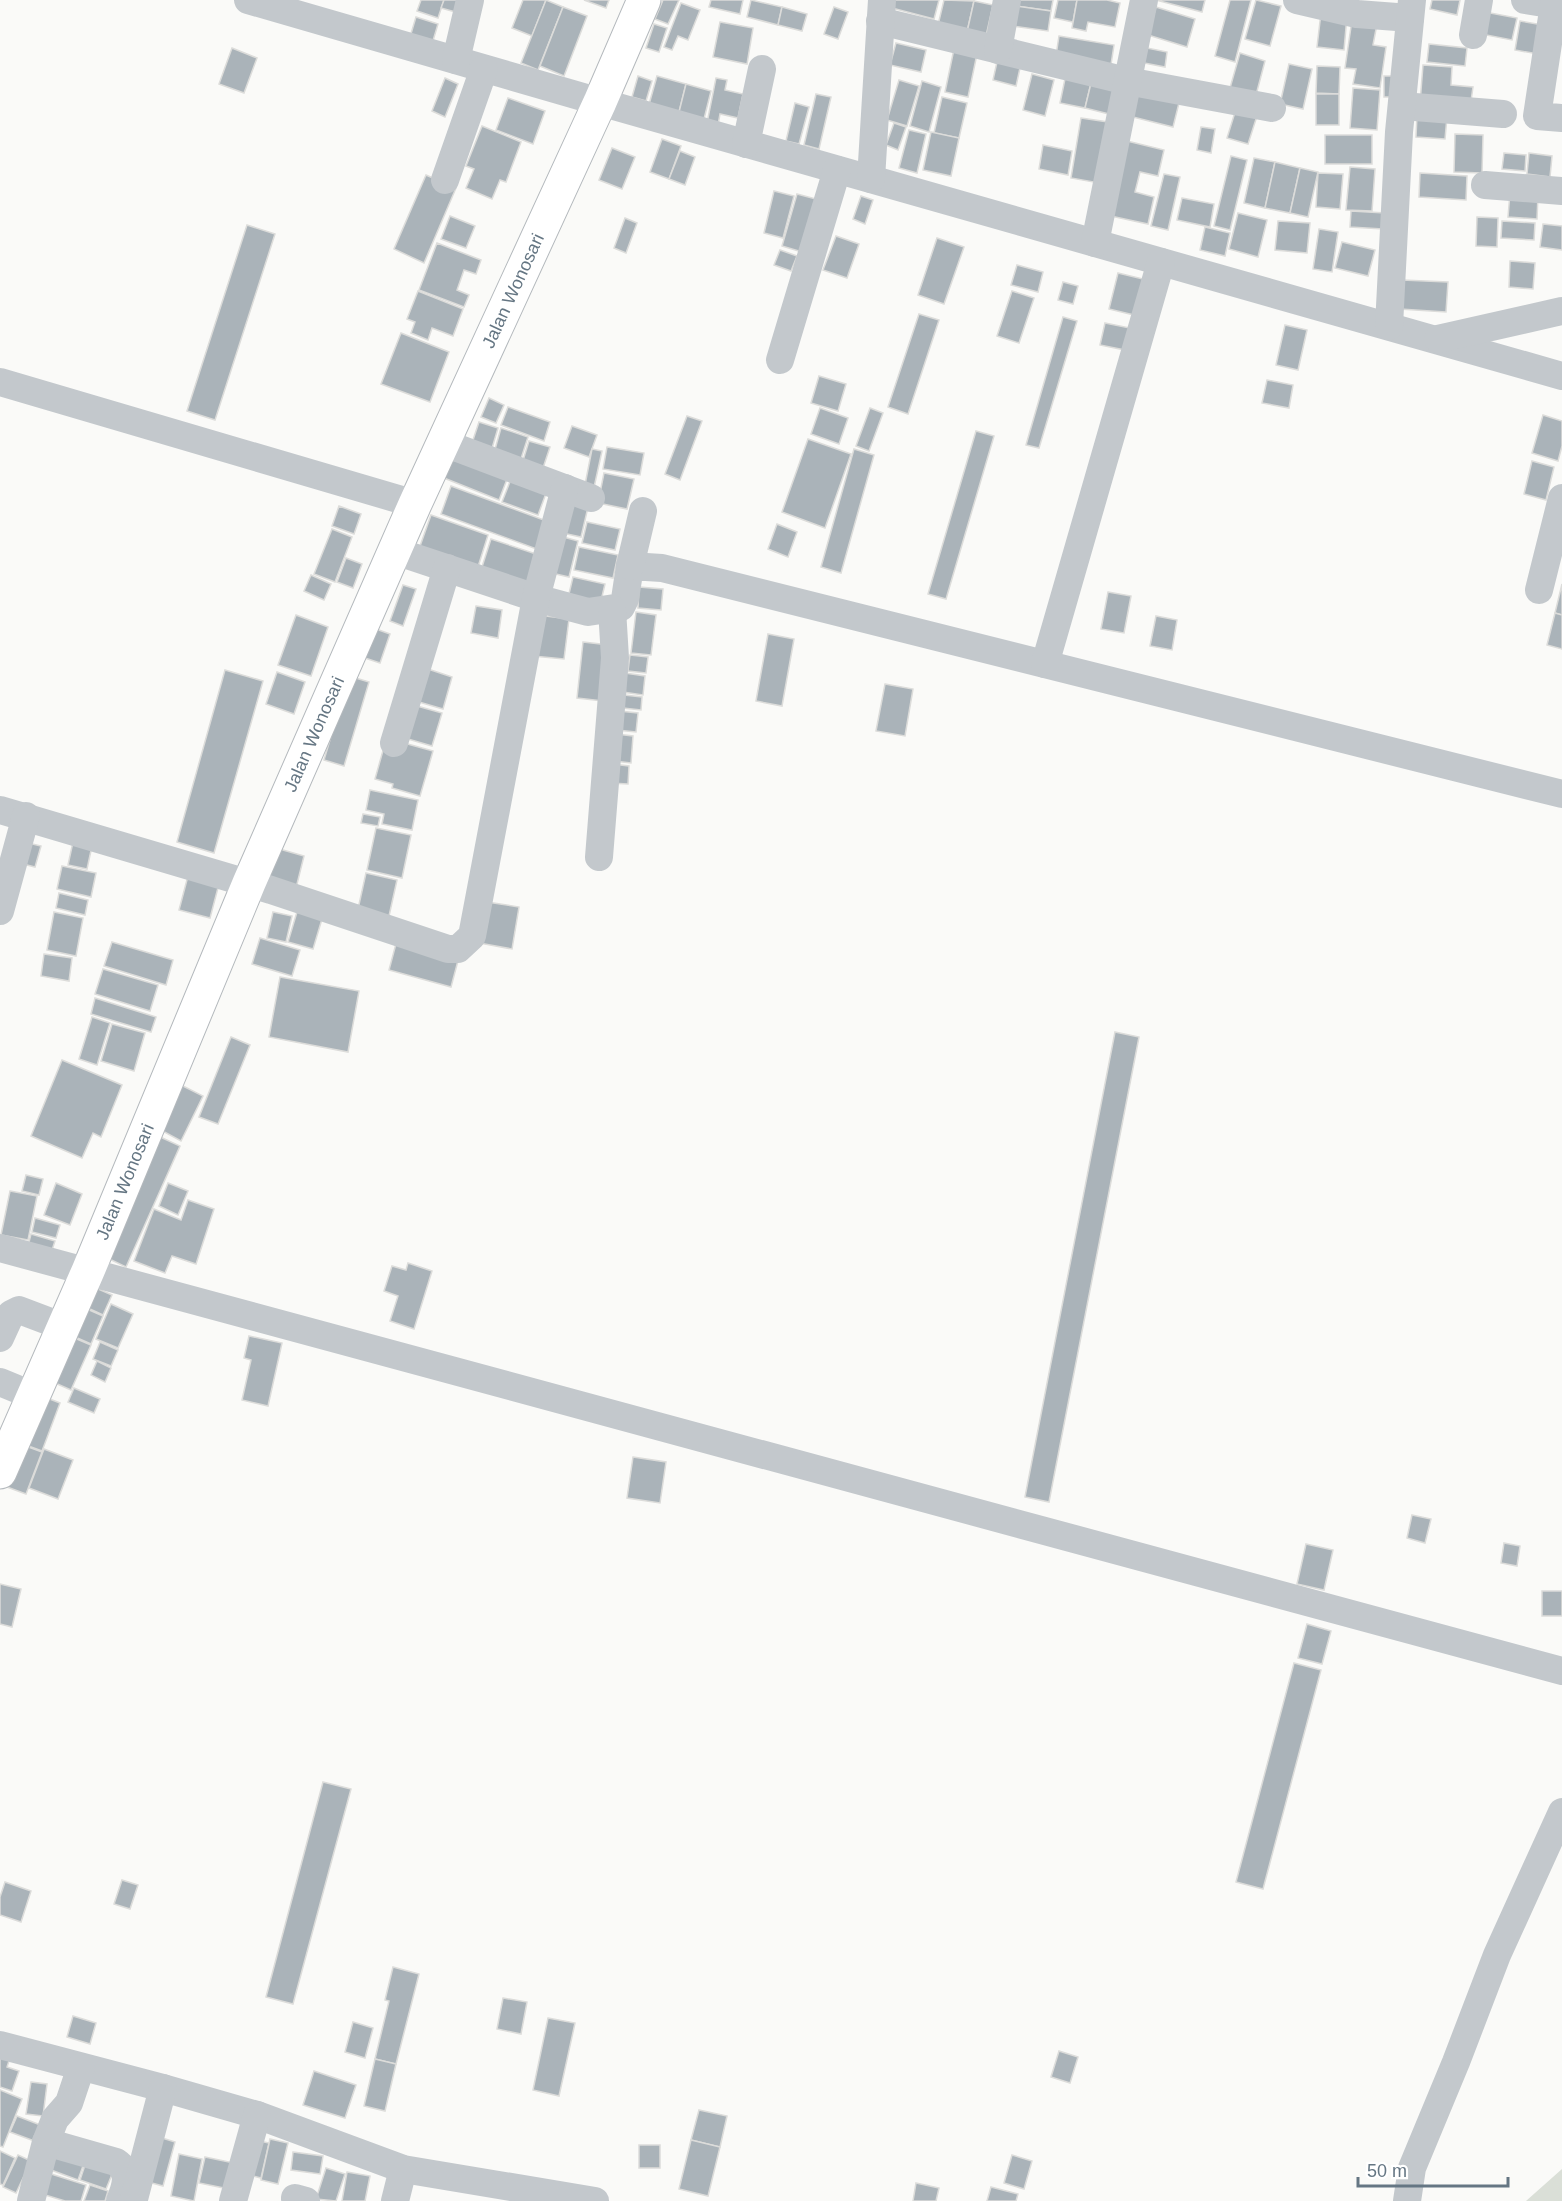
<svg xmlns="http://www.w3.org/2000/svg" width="1562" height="2201" font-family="Arial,sans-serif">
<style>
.green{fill:#dadfd7}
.building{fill:#aab3b9;stroke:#dcdcda;stroke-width:1.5}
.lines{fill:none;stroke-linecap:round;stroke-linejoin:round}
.highway-casing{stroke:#b4b9bd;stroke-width:35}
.minor{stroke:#c3c8cc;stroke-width:28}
.highway{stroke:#fff;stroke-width:33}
.labels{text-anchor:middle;stroke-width:6;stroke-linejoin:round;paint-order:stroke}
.street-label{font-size:18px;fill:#657683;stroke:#fff}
</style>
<rect width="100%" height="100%" fill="#fafaf8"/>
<polygon class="green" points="1562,2169 1562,2201 1526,2201"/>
<g class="building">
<polygon points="421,0 444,0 438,18 417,11"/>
<polygon points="444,0 463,0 459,13 441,8"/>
<polygon points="523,0 546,0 532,36 512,28"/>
<polygon points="546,0 563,7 538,70 521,63"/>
<polygon points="584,0 609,0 606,8"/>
<polygon points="663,0 679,0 668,24 655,19"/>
<polygon points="711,0 743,0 740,14 709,7"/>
<polygon points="751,0 782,7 778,25 747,17"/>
<polygon points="894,0 939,0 934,19 892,8"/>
<polygon points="944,0 974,1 967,32 938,25"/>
<polygon points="1009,0 1053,0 1051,11 1008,5"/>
<polygon points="1058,0 1077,0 1073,22 1054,18"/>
<polygon points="1077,0 1107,0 1120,3 1115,27 1088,22 1086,31 1072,28"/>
<polygon points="1156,0 1205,0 1202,12"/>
<polygon points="1230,0 1251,0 1235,62 1215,56"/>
<polygon points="1256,0 1281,6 1270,46 1245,39"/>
<polygon points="1432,0 1460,0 1457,15 1430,9"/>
<polygon points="974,1 993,5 986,36 967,32"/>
<polygon points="681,3 700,10 688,40 678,36 672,50 664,47"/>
<polygon points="1008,5 1051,11 1048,31 1005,25"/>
<polygon points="563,7 587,16 564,76 540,66"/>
<polygon points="782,7 807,14 802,31 778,25"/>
<polygon points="834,7 848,12 838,39 824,34"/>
<polygon points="1156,7 1195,19 1187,47 1148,35"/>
<polygon points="1485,12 1517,18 1512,40 1481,34"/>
<polygon points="1321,13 1347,16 1344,50 1317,47"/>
<polygon points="416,17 438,24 432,44 410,37"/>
<polygon points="1352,20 1377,24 1373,45 1386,47 1380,88 1353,84 1356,69 1345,68"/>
<polygon points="1520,21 1543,25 1538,54 1515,50"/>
<polygon points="720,22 753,28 747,64 713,57"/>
<polygon points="654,24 667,28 659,52 646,48"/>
<polygon points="1059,36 1114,45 1110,71 1055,62"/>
<polygon points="896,43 926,50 921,72 890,65"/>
<polygon points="1429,44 1467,48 1465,66 1427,62"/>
<polygon points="1142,47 1167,52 1165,67 1139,62"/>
<polygon points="232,48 257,58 244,93 219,84"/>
<polygon points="954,49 977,54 968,97 945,92"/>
<polygon points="1240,53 1265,61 1256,95 1230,88"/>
<polygon points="997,62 1020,68 1016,86 993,80"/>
<polygon points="1289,64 1312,69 1303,109 1280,104"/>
<polygon points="1423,65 1452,67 1451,85 1473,87 1470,108 1420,103"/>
<polygon points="1317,66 1340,67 1339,94 1316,93"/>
<polygon points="1032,74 1054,80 1045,116 1023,110"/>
<polygon points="1066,74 1092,79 1085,108 1060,103"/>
<polygon points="638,76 652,81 646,101 632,97"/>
<polygon points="657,76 686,84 678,116 648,108"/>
<rect x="1384" y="76" width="11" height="21"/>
<polygon points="445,78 458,84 445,117 432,111"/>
<polygon points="716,78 727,80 725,90 743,94 738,118 720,114 718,125 707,123"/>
<polygon points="1092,79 1115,85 1109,114 1085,108"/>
<polygon points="899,80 919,86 907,126 887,120"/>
<polygon points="922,81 941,87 929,132 910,126"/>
<polygon points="1134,83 1181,95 1173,127 1125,115"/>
<polygon points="686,84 711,91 703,123 678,116"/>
<polygon points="1353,88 1380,90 1377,130 1350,128"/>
<polygon points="816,94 831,97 819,149 804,145"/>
<rect x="1316" y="94" width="23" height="31"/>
<polygon points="942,97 967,103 959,138 934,133"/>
<polygon points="508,98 545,111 533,144 496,130"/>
<polygon points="795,103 809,107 799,144 786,141"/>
<polygon points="1236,109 1257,116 1248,144 1227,138"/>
<polygon points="1417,115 1447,117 1445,139 1416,137"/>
<polygon points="1081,118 1108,122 1099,183 1071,178"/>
<polygon points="894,123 906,127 898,150 886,145"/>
<polygon points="482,126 521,142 506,182 500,180 492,199 466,188 474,169 466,166"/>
<polygon points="1201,127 1215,129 1211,153 1197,150"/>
<polygon points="909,130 926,134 917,173 899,168"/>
<polygon points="931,132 959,138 951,176 923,170"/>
<polygon points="1455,134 1483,135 1482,173 1454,172"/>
<rect x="1325" y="135" width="47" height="29"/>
<polygon points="662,139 681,146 669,179 650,172"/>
<polygon points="1123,140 1164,150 1158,176 1140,172 1135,192 1154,197 1148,224 1106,215"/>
<polygon points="1043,145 1072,151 1068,175 1039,169"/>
<polygon points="612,148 635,157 622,189 599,180"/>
<polygon points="680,151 695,157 685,185 669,179"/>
<polygon points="1504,153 1526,155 1525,171 1502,169"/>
<polygon points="1529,153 1552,156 1550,177 1527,174"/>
<polygon points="1231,156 1247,160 1230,230 1214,226"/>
<polygon points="1254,158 1275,162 1265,208 1244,203"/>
<polygon points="1275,162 1300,168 1290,213 1265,208"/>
<polygon points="1350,167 1375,169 1372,211 1346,210"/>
<polygon points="1300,168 1318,172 1308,217 1290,213"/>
<polygon points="1318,173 1343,174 1340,209 1316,207"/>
<polygon points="1420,173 1467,176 1466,200 1419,197"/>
<polygon points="1164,174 1180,177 1168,230 1151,226"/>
<polygon points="426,175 456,188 424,263 394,249"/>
<polygon points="774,191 794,196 783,238 764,233"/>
<polygon points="1510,193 1538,195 1537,219 1508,217"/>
<polygon points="797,194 816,199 802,252 782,246"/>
<polygon points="861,196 873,200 865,224 853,219"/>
<polygon points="1182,198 1214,204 1210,227 1177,220"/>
<polygon points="1351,211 1385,213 1383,229 1350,227"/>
<polygon points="1238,213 1267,220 1258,257 1229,249"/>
<polygon points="450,216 475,226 466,248 441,239"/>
<polygon points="1477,217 1498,218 1497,247 1476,246"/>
<polygon points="625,218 637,223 626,253 614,248"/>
<polygon points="1278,221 1310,223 1307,253 1275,250"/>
<polygon points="1502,221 1535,223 1534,240 1501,238"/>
<polygon points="1543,224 1562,226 1562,250 1540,247"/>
<polygon points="247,225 275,234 215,420 187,411"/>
<polygon points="1205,227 1230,233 1225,256 1200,250"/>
<polygon points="1319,229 1338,232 1332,272 1313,269"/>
<polygon points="836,236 859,244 847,278 823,270"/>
<polygon points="937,238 964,247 944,304 918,295"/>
<polygon points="1342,242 1375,250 1368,276 1335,268"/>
<polygon points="437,243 481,260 476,274 464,270 457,290 469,295 464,307 419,290"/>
<polygon points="780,250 797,256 791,271 774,265"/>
<polygon points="1510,261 1535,263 1533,289 1509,287"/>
<polygon points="1017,265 1043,272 1038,292 1011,285"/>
<polygon points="1118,273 1143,279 1134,315 1109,309"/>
<polygon points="1402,280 1448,282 1446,312 1400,309"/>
<polygon points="1063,282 1078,286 1073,304 1058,300"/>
<polygon points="418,291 463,309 453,336 432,328 428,340 411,333 415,322 407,319"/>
<polygon points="1012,291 1034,298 1019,343 997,336"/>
<polygon points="919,314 939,320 908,414 888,407"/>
<polygon points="1063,317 1077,321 1039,448 1026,445"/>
<polygon points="1105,323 1130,328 1125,350 1100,345"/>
<polygon points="1285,325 1307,330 1298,370 1276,365"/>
<polygon points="401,333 449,352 430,402 381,384"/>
<polygon points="819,376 846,384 838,411 811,403"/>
<polygon points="1267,380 1293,385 1289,408 1262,403"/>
<polygon points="489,398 504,405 496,423 481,417"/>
<polygon points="508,407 550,422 544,441 501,425"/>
<polygon points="820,408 848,418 839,444 811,434"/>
<polygon points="870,408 883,413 869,451 856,446"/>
<polygon points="1543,415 1562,421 1562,446 1558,461 1532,453"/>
<polygon points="687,416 702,421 680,480 665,474"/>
<polygon points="479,422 498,428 490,455 470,449"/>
<polygon points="572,426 597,435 589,457 564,448"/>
<polygon points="501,428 528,437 518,468 492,460"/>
<polygon points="976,431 994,436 946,599 928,594"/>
<polygon points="808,439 851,454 825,528 782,512"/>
<polygon points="529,441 550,447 541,474 521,467"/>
<polygon points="607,447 644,453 640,475 603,469"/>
<polygon points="592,449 602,451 593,492 584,490"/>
<polygon points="854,449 874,455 841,573 821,567"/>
<polygon points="455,452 509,474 499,500 444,478"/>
<polygon points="1532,461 1554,467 1546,500 1524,494"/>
<polygon points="604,473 634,479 627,509 598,503"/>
<polygon points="513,474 548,488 538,515 502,502"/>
<polygon points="451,486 552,523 542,551 441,514"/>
<polygon points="566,497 589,503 581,537 558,532"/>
<polygon points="339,506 361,514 354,534 332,526"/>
<polygon points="431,515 488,535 477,570 419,549"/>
<polygon points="587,522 620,529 615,550 582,543"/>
<polygon points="777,524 797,532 788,557 768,549"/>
<polygon points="332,529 352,537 335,582 314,574"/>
<polygon points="556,535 578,541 569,577 547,572"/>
<polygon points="491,539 542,556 531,589 480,573"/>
<polygon points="579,547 618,555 613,578 574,570"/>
<polygon points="346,558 362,564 353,588 337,582"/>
<polygon points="311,575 331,584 324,600 304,591"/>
<polygon points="573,577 605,584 600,605 568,598"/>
<polygon points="1562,584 1562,615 1555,613"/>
<polygon points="403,585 416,589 403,626 390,621"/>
<polygon points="639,587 663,589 661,610 638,608"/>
<polygon points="1108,592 1131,596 1124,633 1101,629"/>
<polygon points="476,606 502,610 498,638 471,633"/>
<polygon points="636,612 656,615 651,655 631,653"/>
<polygon points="1555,613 1562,615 1562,649 1547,645"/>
<polygon points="296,615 328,627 311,676 278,665"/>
<polygon points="538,615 569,619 564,659 533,656"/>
<polygon points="1156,616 1177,620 1172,650 1150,646"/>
<polygon points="376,629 390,634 380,663 365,658"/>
<polygon points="768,634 794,639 782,706 756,701"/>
<polygon points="583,642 609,645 603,701 577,698"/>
<polygon points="630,655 648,657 646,673 628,671"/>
<polygon points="428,669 452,677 443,709 419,702"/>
<polygon points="225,670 263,681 214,853 177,842"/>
<polygon points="277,672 305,682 294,714 266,704"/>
<polygon points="618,672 645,676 643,695 616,691"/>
<polygon points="349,676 369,682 344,766 324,760"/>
<polygon points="885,684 913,689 905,736 876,731"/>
<polygon points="615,694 642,697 641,710 614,707"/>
<polygon points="417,706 442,713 432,746 408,739"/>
<polygon points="619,711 638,713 636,732 617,730"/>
<polygon points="616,734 633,736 631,763 614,761"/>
<polygon points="404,743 433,751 420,796 392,788 393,784 375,779 384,747"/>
<polygon points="612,764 629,766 628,784 610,783"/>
<polygon points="370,790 418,800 412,830 382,824 384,814 366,810"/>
<polygon points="363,814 380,817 378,826 361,823"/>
<polygon points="376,828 411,835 402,878 367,870"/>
<polygon points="24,842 41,846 35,867 19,863"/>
<polygon points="73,842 92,846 87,869 68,865"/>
<polygon points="276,848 304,856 295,892 266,884"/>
<polygon points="62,866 96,873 91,897 57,889"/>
<polygon points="366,873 397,880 387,925 356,918"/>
<polygon points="188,876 219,884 210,918 179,910"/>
<polygon points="59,893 88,900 85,915 56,908"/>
<polygon points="487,902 519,907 512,949 479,943"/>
<polygon points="54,912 83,918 76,956 47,950"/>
<polygon points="273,912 292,916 286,942 267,938"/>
<polygon points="297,912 322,919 313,949 288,942"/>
<polygon points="260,938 300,950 292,976 252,964"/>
<polygon points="397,940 459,957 451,987 389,970"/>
<polygon points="112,942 173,960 166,985 104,966"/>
<polygon points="44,954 72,958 69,981 41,976"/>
<polygon points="103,969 158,985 150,1011 95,994"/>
<polygon points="280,977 359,991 348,1052 269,1037"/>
<polygon points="95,998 156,1017 151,1032 91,1014"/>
<polygon points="92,1017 110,1023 97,1065 79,1059"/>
<polygon points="112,1024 145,1033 134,1071 101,1061"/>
<polygon points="1115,1032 1139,1037 1049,1502 1025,1497"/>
<polygon points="231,1037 250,1045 218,1124 199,1117"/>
<polygon points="62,1060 122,1085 101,1137 93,1133 82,1158 31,1136"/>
<polygon points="179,1084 203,1096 181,1141 157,1128"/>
<polygon points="156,1135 180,1146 126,1267 103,1256"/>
<polygon points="26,1175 43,1179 39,1195 22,1191"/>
<polygon points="56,1183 82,1194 70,1225 44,1215"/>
<polygon points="168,1183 188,1191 178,1215 159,1206"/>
<polygon points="10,1191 37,1196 28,1240 1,1235"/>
<polygon points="188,1200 214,1209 196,1264 172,1256 165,1273 134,1261 154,1209 181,1220"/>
<polygon points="35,1218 60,1225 56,1238 32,1232"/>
<polygon points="31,1234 55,1241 51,1253 28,1246"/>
<polygon points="408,1263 432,1271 414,1329 390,1321 398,1296 384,1291 392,1266 406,1270"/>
<polygon points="87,1284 112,1295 103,1315 79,1304"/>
<polygon points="111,1304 133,1314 118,1348 96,1339"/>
<polygon points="78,1305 103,1316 91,1344 66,1333"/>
<polygon points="65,1334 91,1345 71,1390 46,1379"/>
<polygon points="249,1336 282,1343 268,1406 242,1400 251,1360 244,1358"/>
<polygon points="100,1342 118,1350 111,1366 93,1359"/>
<polygon points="97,1361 111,1368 105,1382 91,1375"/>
<polygon points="74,1388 100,1399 94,1413 68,1402"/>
<polygon points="42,1396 60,1403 42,1451 23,1444"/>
<polygon points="23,1445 42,1452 26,1494 7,1487"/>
<polygon points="44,1449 73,1460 58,1499 29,1488"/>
<polygon points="633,1457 666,1462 660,1503 627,1498"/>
<polygon points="1412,1515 1431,1519 1425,1543 1407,1538"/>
<polygon points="1504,1543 1520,1546 1517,1566 1501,1563"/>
<polygon points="1306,1544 1333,1550 1324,1590 1297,1584"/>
<polygon points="0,1584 21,1589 12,1627 0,1624"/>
<rect x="1542" y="1591" width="20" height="25"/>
<polygon points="1307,1624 1331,1631 1322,1664 1298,1658"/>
<polygon points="1294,1663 1321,1670 1263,1889 1236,1882"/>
<polygon points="323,1782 351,1789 293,2004 266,1997"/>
<polygon points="122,1880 138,1885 130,1909 114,1904"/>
<polygon points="5,1882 31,1891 21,1922 0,1915 0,1897"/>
<polygon points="393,1967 419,1974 396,2064 375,2059 389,2001 385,2000"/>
<polygon points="503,1998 527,2002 521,2034 497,2029"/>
<polygon points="73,2016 96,2023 90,2044 67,2037"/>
<polygon points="548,2018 575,2023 559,2096 533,2090"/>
<polygon points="353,2022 373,2028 365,2058 345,2052"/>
<polygon points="1059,2051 1078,2057 1070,2083 1051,2077"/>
<polygon points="0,2054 10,2058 7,2067 19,2071 12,2091 0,2087"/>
<polygon points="375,2059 396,2064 385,2111 364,2106"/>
<polygon points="314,2071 356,2085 345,2118 303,2105"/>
<polygon points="31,2082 47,2084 43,2116 26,2114"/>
<polygon points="0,2090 22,2099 3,2147 0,2146"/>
<polygon points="699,2110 727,2116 720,2147 691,2140"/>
<polygon points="17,2116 43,2126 37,2142 10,2132"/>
<polygon points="159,2137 175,2142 163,2186 148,2182"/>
<polygon points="250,2139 269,2143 261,2178 242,2173"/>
<polygon points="270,2139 288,2143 278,2184 261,2180"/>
<polygon points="691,2140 720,2147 708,2196 679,2189"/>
<rect x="639" y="2145" width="21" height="23"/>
<polygon points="0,2151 15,2158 3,2185 0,2184"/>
<polygon points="293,2152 323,2156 320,2174 291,2170"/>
<polygon points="57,2153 84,2163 78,2180 51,2170"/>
<polygon points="179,2154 202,2159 194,2201 171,2196"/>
<polygon points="18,2155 31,2161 16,2193 3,2187"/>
<polygon points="1012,2155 1032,2161 1024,2189 1004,2183"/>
<polygon points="205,2157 234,2163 229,2189 199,2183"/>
<polygon points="86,2162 113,2172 106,2189 80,2180"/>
<polygon points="326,2168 345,2174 336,2201 316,2199"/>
<polygon points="347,2172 370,2176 365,2201 342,2201"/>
<polygon points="48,2173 86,2185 81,2201 65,2201 42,2194"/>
<polygon points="916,2183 939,2188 936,2201 913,2201"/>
<polygon points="90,2185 108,2191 105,2201 84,2201"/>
<polygon points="991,2187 1018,2194 1016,2201 987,2201"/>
</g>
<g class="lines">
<defs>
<g id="highway">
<path id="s1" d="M0,1472L88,1271L249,883L415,504L600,102L644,0"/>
</g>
</defs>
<use href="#highway" class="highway-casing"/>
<g class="minor">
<polyline points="248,0 600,102 1562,376"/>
<polyline points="1297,0 1357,14 1410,18"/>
<polyline points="1525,0 1562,6"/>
<polyline points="1554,4 1537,116 1562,118"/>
<polyline points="880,21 1127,81 1272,108"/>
<polyline points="1473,35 1479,0"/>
<polyline points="998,50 1007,0"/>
<polyline points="456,60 470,0"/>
<polyline points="1402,106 1503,114"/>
<polyline points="746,144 762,69"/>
<polyline points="871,179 882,0"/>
<polyline points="445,180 484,69"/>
<polyline points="1485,185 1562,191"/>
<polyline points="1095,243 1144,0"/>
<polyline points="1389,326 1399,132 1412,0"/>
<polyline points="1438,339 1562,311"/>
<polyline points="780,360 837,170"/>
<polyline points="0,382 415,504"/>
<polyline points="443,441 460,449 591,498"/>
<polyline points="395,551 536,598 573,608 588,612 621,607 625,599 630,566 662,568 1562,794"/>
<polyline points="630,566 643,511"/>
<polyline points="1539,590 1562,498"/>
<polyline points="1045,664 1161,262"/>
<polyline points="394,743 447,568"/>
<polyline points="0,810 271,890 448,949 458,949 472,936 536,598 565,488"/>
<polyline points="599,857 615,658 612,609"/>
<polyline points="0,911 26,816"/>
<polyline points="0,1248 1562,1671"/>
<polyline points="0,1338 11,1314 19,1310 64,1327"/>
<polyline points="0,1382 34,1396"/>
<polyline points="0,2045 163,2088 257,2115 403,2169 595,2201"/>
<path d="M46,2142L116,2162C131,2172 126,2186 120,2201"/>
<polyline points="295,2198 306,2201"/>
<polyline points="134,2199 163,2088"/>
<polyline points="31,2201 46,2142 55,2119 69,2103 81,2067"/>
<polyline points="233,2201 257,2115"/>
<polyline points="395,2201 403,2169"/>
<polyline points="1407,2201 1412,2168 1456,2062 1497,1955 1562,1812"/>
</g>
<use href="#highway" class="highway"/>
</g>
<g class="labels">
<g class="street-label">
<text dy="6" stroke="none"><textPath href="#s1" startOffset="1288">Jalan Wonosari</textPath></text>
<text dy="6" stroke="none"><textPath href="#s1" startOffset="802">Jalan Wonosari</textPath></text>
<text dy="6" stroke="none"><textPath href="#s1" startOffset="316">Jalan Wonosari</textPath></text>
</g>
</g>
<path d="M1358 2177v9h150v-9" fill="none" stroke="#657683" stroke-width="3"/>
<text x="1367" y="2177" font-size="18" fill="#657683" stroke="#ffffff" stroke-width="4.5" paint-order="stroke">50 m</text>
</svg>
